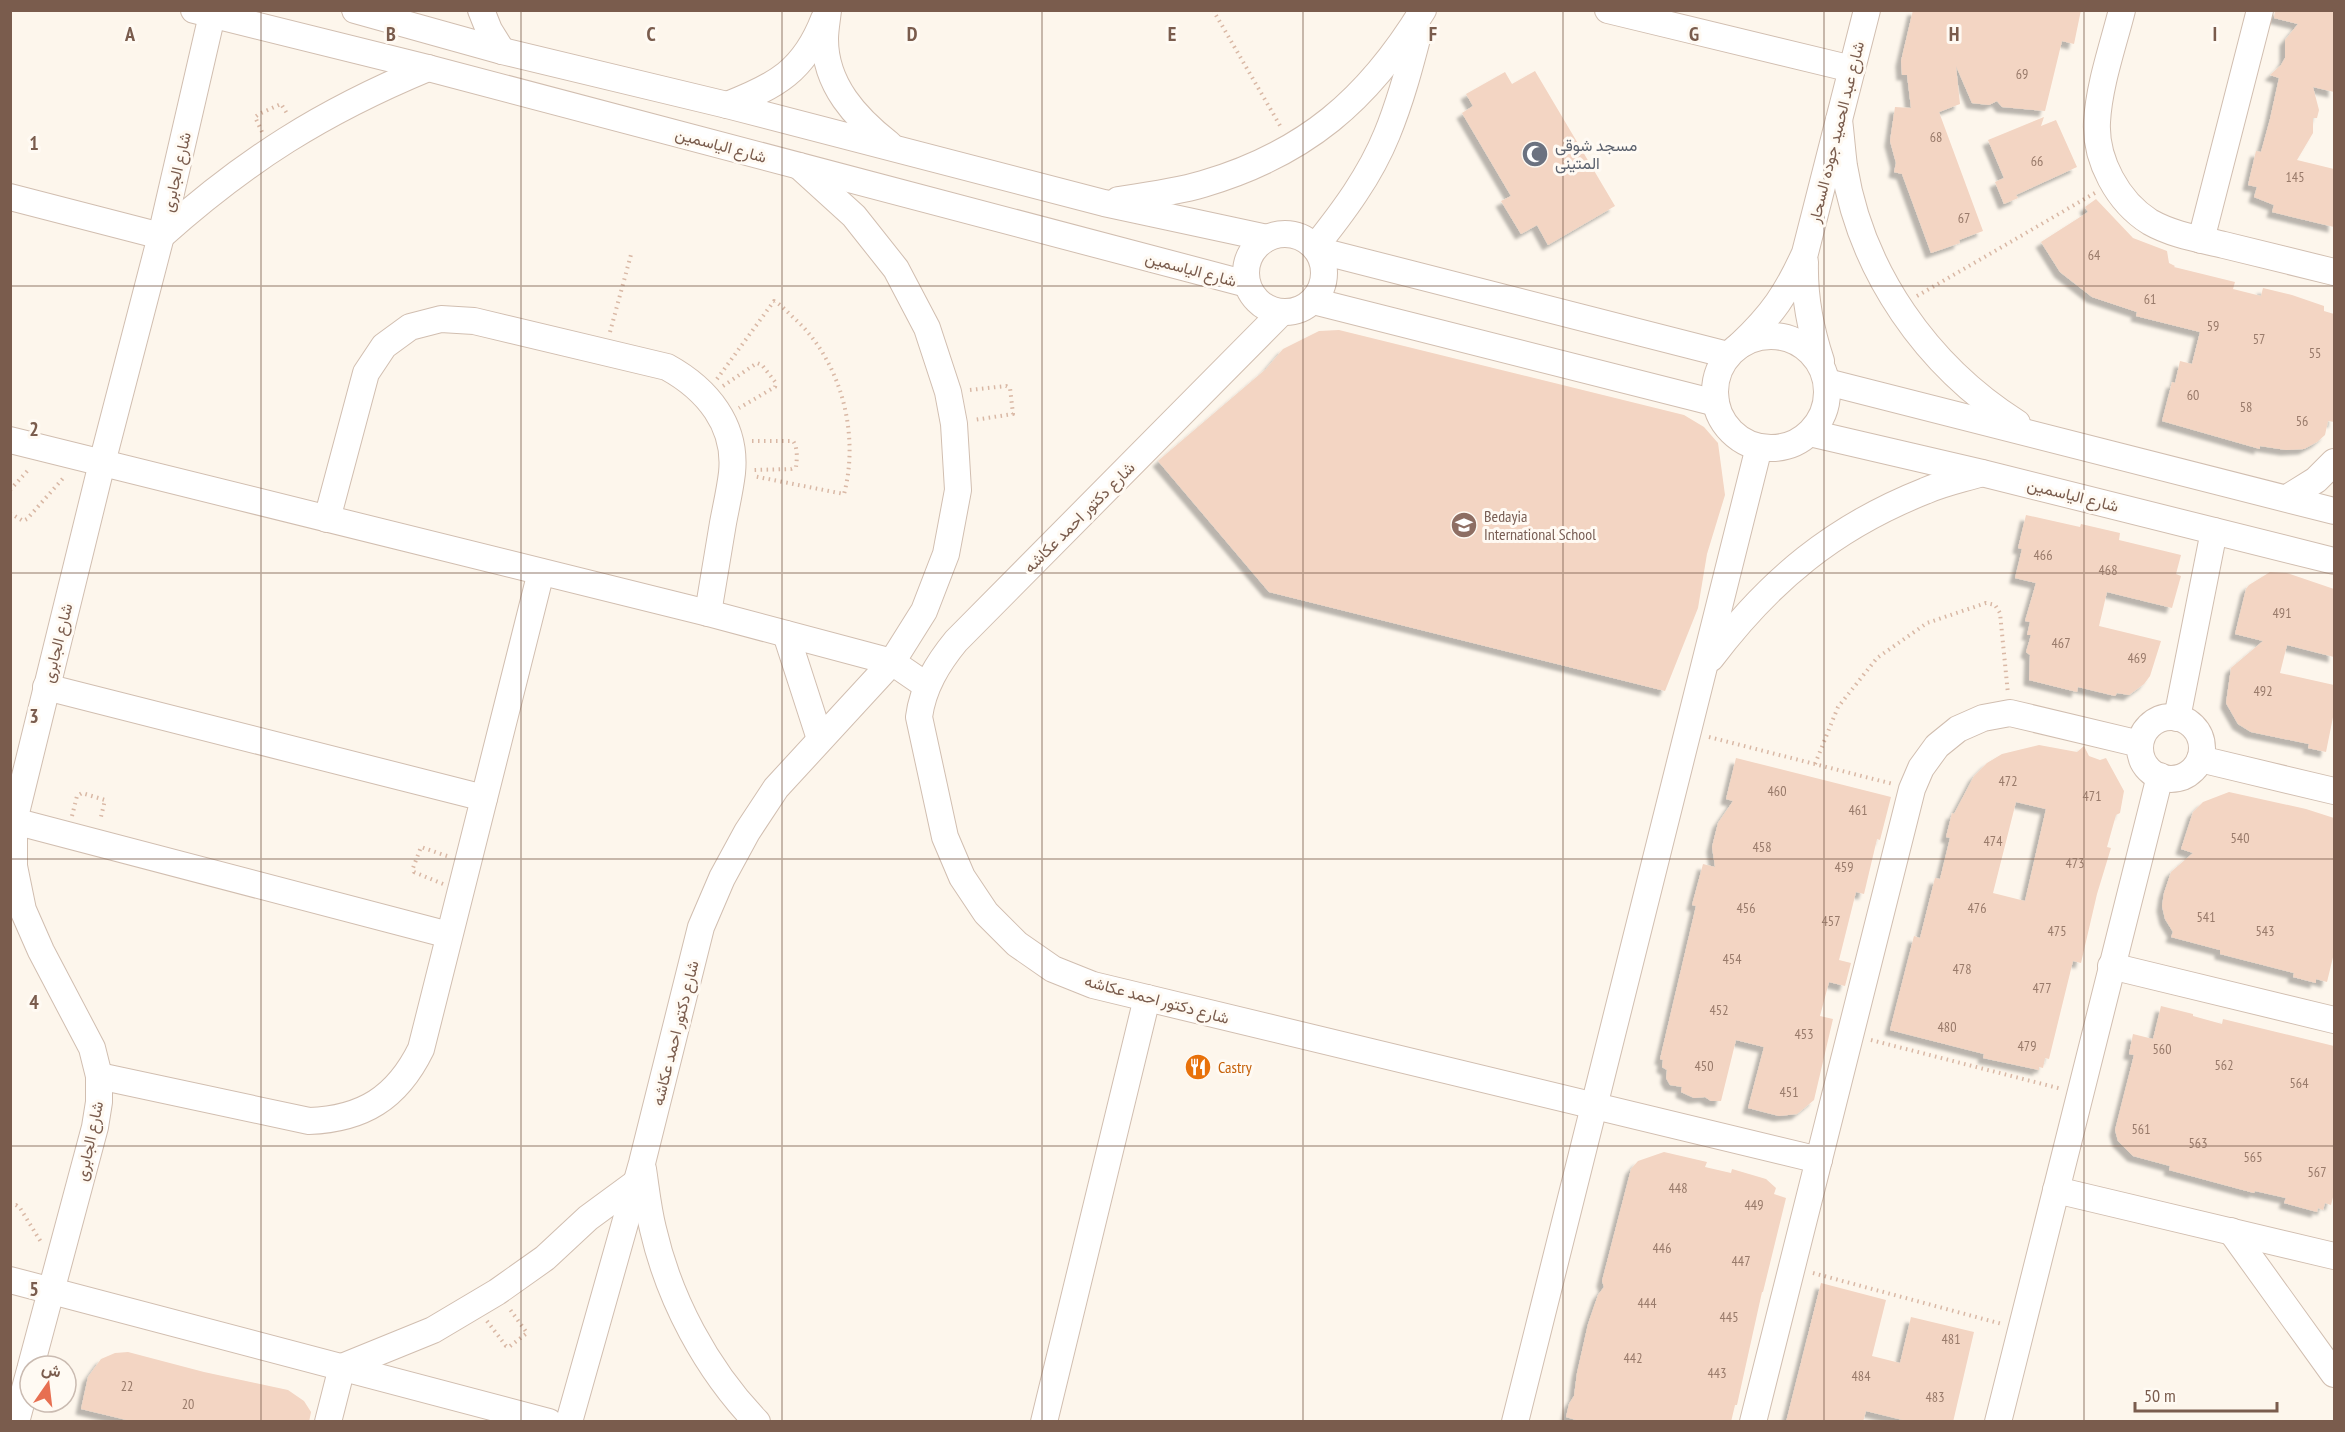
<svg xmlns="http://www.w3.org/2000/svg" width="2345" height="1432" font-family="'PT Sans Narrow',Vazirmatn,sans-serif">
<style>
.building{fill:#f3d5c3;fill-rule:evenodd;filter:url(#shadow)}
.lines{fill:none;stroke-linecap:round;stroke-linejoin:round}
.minor-casing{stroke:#d1beb0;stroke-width:28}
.path{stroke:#d9b8a5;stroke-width:4;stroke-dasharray:1.5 4.5;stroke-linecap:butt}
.minor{stroke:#fff;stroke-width:26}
.grid{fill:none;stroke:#7a5c4d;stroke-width:1.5;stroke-opacity:0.55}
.labels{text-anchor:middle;stroke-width:6;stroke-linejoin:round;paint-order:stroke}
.number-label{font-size:14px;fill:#987a6a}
.street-label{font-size:16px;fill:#7a5c4d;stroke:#fffaf3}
.worship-label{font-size:16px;fill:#5b616d;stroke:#fffaf3;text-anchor:start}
.education-label{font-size:16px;fill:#785e54;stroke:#fffaf3;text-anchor:start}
.food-label{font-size:16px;fill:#c56008;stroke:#fffaf3;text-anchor:start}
.grid-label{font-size:20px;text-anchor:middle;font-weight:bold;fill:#7a5c4d;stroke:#fffaf3;stroke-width:6;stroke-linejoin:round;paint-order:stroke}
</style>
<defs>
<filter id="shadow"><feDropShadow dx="-5.5" dy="5.5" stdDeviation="1.5" flood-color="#0004"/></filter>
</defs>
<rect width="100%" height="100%" fill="#fdf6ec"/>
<g class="building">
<polygon points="1913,10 2081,10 2074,44 2062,41 2045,111 2002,107 1997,101 1989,105 1972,103 1956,66 1960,104 1939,112 1983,231 1959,240 1960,243 1931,253 1902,174 1894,172 1896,163 1890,141 1895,107 1911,108 1907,75 1902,75 1901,61"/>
<polygon points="2275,10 2334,10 2334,92 2313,87 2319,110 2317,118 2313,118 2313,133 2297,160 2334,169 2334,227 2272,212 2274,205 2254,197 2257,187 2248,185 2256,151 2261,152 2270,119 2279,78 2270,75 2281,65 2285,58 2285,40 2298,24 2274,18"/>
<polygon points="1535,71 1615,206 1548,245 1537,225 1521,234 1501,201 1511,196 1462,113 1473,106 1466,94 1505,72 1512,84"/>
<polygon points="2044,117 2041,126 2056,120 2077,167 2016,195 2018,198 2004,204 1995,182 2004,178 1988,140"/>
<polygon points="2096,199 2133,238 2167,251 2169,263 2175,266 2174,267 2235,282 2233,289 2261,296 2263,288 2292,295 2324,306 2324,311 2334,314 2334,422 2328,421 2325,435 2317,442 2304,449 2286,450 2260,446 2260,449 2162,421 2172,382 2175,383 2180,361 2192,364 2200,332 2136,316 2137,312 2092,297 2060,272 2041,242 2088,212 2085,207"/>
<polygon points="1339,330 1684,415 1704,427 1718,443 1725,495 1707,554 1698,608 1665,691 1269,592 1158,461 1266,369 1283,349 1319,331"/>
<polygon points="2026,515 2080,527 2081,524 2120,533 2119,540 2181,555 2176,574 2181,576 2172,608 2107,592 2099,626 2161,641 2150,676 2144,684 2129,695 2117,693 2115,696 2078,687 2077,692 2029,680 2030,655 2026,652 2031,635 2027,635 2030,622 2025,621 2036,583 2015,578 2022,549 2018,548"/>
<polygon points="2270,572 2287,573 2334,589 2334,657 2287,645 2280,673 2334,685 2334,712 2326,752 2308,748 2309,744 2251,732 2238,724 2226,703 2231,668 2263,641 2235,634 2246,589 2249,585"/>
<path d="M2039,745L2077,752L2084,746L2089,756L2100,760L2106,758L2124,791L2120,813L2116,815L2107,847L2111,848L2097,894L2081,963L2073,961L2049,1059L2045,1058L2043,1068L2039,1067V1070L1983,1058L1984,1054L1890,1030L1914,936L1920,938L1935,878L1940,879L1950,838L1946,837L1952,813L1954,814L1974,776L1987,763L2002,754ZM2016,802L2046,809L2025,901L1993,893Z"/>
<polygon points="1736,758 1891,797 1880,840 1877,839 1864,894 1856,892 1839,960 1851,963 1845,986 1829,982 1820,1016 1833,1019 1814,1100 1797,1114 1779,1116 1748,1108 1764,1047 1736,1040 1721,1101 1711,1101 1705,1097 1694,1098 1681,1092 1682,1087 1670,1085 1666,1078 1667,1070 1662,1067 1663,1060 1660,1059 1696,906 1692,905 1703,864 1715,867 1712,847 1718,823 1733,801 1726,799"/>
<polygon points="2229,792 2306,809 2334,818 2334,953 2327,982 2316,979 2316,983 2293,977 2294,973 2220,954 2220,950 2171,937 2173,932 2165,919 2162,906 2164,893 2171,872 2193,853 2181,849 2193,812 2203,802"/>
<polygon points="2161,1006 2193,1014 2193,1016 2222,1024 2223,1019 2334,1046 2334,1193 2331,1205 2325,1203 2323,1210 2318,1208 2317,1212 2284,1203 2286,1198 2255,1191 2254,1193 2169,1170 2170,1166 2133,1156 2118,1141 2115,1130 2134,1055 2129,1054 2133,1034 2153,1039"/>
<polygon points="1664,1152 1707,1162 1705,1167 1731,1173 1732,1169 1766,1179 1776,1188 1774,1194 1786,1198 1763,1292 1762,1292 1737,1405 1735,1405 1731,1422 1583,1422 1566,1417 1569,1404 1574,1396 1577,1373 1588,1324 1598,1295 1604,1287 1602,1281 1631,1169 1638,1161"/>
<polygon points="1821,1283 1886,1300 1872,1356 1900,1363 1911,1317 1974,1332 1953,1422 1911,1422 1866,1411 1863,1422 1786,1422"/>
<polygon points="128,1352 204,1372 288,1390 304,1401 311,1412 309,1422 135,1422 81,1409 88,1377 101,1359 115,1353"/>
</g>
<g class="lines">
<defs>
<g id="minor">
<polyline points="194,10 428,68 1247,284"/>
<polyline points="355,10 502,51 727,105 1104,203 1267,238"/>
<polyline points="481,10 489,30 502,51"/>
<path d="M828,10C827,20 825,30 825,39C825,85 856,118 889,144"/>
<polyline points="1608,10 1852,69"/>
<path d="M2122,10C2113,46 2099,85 2097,122C2095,160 2118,202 2150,222C2173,235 2199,239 2224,245C2261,254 2298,263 2334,272"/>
<path d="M727,105C776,86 804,71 824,19"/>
<path d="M1839,120C1841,135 1842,151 1844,166C1861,272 1927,366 2017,423"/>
<path d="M10,197L161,236C246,160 322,112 428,68"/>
<path d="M1118,200C1146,196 1176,192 1203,184C1305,154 1368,100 1423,10"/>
<circle cx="1285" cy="273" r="39"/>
<polyline points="2201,240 2260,10"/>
<path d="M1315,247C1343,212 1370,176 1387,134C1401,100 1410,66 1419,31"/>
<polyline points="1317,250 1728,355"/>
<path d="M1805,262C1804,297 1810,328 1821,361"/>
<polyline points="1313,301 1716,403"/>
<path d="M1282,312L956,641C938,663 923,687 919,717L945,837L962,877L986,913L1017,944L1053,969L1093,985L1819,1160"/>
<circle cx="1771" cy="392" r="56"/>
<path d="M1740,345C1772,315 1787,293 1805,253L1867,10"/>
<polyline points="1827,382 2334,511"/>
<polyline points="1810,433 1982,473 2334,561"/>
<polyline points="10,440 708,613 892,662 927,686"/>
<polyline points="2287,498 2316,480 2334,462"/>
<path d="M327,519L366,373L384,346L410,327L441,319L474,321L667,367C707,389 737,425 732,473C730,490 726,507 723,523C718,553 713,583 708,613"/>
<polyline points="786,634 820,739"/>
<path d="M1711,658C1770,580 1834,527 1925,491C1943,483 1963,479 1982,473"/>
<polyline points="46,687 484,798"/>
<circle cx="2171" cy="748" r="31"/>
<polyline points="2177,718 2214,531"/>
<polyline points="2200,759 2334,791"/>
<polyline points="14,821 449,935"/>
<polyline points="2111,966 2334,1020"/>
<path d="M99,1076L309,1121C363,1119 397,1098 421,1049L541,572"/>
<path d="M643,1169C646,1189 648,1209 653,1229C669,1299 706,1369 757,1422"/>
<polyline points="2056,1190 2334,1256"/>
<polyline points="2231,1231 2334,1374"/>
<polyline points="10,1280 549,1422"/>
<polyline points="31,1366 95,1127 99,1102 99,1076 92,1048 41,951 23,910 14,866 14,821 102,463 161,236 212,15"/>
<polyline points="16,1422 30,1370"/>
<polyline points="328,1422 342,1367 433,1330 497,1292 545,1258 588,1218 637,1182"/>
<polyline points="569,1422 642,1163 701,927 722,878 747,832 776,788 892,662 924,611 946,554 958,490 954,424 948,392 927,328 896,269 854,216 799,166"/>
<polyline points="1044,1422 1147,998"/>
<polyline points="1515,1422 1759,447"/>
<polyline points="1753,1422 1912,789 1921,768 1937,746 1958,729 1983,718 2010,713 2140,744"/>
<polyline points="1998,1422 2160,776"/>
</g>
</defs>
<use href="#minor" class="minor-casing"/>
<g class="path">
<polyline points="1213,10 1282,129"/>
<polyline points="262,132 255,117 259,114 281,104 288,115"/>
<polyline points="1917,296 2095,193"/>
<polyline points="610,332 632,251"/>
<path d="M717,379L774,301C782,305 788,313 795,319C841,361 860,434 844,494L753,476"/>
<polyline points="723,386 757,363 762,365 776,383 775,387 739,408"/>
<polyline points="970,390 1006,386 1010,388 1013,414 974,420"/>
<path d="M752,441H793C798,448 797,459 796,467L791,469L752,470"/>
<polyline points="10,490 30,468"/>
<polyline points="10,513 23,521 27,519 65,476"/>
<polyline points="1709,737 1893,784"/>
<polyline points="1815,764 1838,707 1877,658 1927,623 1986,603 1995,605 2000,613 2008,694"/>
<polyline points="72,816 77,796 82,793 105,800 100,821"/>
<polyline points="443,884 414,872 413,868 421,847 447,856"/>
<polyline points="1871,1040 2062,1089"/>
<polyline points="10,1206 16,1205 20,1208 41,1242"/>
<polyline points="1813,1273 2002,1324"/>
<polyline points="487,1321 506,1346 509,1347 527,1333 509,1308"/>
</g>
<use href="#minor" class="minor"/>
</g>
<path class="grid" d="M261,10V1422M521,10V1422M782,10V1422M1042,10V1422M1303,10V1422M1563,10V1422M1824,10V1422M2084,10V1422M10,286H2334M10,573H2334M10,859H2334M10,1146H2334"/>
<defs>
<symbol id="mosque-disc" viewBox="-11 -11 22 22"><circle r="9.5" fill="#6b7280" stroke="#fffaf3"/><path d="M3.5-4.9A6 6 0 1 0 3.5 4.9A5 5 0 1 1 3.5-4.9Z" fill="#fff"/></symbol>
<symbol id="school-disc" viewBox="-11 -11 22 22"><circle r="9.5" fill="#8d6e63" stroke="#fffaf3"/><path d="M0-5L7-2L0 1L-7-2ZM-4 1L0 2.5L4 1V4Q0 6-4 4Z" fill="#fff"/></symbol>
<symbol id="restaurant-disc" viewBox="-11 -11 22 22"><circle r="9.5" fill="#e8710a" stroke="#fffaf3"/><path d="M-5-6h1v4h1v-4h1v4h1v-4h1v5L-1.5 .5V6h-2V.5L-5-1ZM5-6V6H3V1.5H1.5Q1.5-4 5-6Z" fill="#fff"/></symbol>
</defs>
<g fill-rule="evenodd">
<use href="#mosque-disc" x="1520" y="139" width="30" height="30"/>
<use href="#school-disc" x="1449" y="510" width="30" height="30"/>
<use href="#restaurant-disc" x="1183" y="1052" width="30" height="30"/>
</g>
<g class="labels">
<g class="number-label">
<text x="2022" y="79">69</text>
<text x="1936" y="142">68</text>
<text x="2037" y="166">66</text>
<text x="2295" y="182">145</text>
<text x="1964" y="223">67</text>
<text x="2094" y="260">64</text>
<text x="2150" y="304">61</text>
<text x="2213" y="331">59</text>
<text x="2259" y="344">57</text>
<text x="2315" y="358">55</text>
<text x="2193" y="400">60</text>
<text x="2246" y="412">58</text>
<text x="2302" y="426">56</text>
<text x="2043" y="560">466</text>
<text x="2108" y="575">468</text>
<text x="2282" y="618">491</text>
<text x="2061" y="648">467</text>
<text x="2137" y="663">469</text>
<text x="2263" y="696">492</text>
<text x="2008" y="786">472</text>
<text x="1777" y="796">460</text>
<text x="2092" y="801">471</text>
<text x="1858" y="815">461</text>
<text x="2240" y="843">540</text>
<text x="1993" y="846">474</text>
<text x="1762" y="852">458</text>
<text x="2075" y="868">473</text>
<text x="1844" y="872">459</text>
<text x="1746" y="913">456</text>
<text x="1977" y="913">476</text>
<text x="2206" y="922">541</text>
<text x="1831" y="926">457</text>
<text x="2057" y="936">475</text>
<text x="2265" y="936">543</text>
<text x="1732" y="964">454</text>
<text x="1962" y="974">478</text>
<text x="2042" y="993">477</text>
<text x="1719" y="1015">452</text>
<text x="1947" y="1032">480</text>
<text x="1804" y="1039">453</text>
<text x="2027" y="1051">479</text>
<text x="2162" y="1054">560</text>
<text x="2224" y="1070">562</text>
<text x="1704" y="1071">450</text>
<text x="2299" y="1088">564</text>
<text x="1789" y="1097">451</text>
<text x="2141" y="1134">561</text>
<text x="2198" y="1148">563</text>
<text x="2253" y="1162">565</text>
<text x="2317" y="1177">567</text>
<text x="1678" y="1193">448</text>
<text x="1754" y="1210">449</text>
<text x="1662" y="1253">446</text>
<text x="1741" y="1266">447</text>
<text x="1647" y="1308">444</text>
<text x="1729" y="1322">445</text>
<text x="1951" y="1344">481</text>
<text x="1633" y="1363">442</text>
<text x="1717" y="1378">443</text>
<text x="1861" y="1381">484</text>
<text x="127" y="1391">22</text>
<text x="1935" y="1402">483</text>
<text x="188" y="1409">20</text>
</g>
<g class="street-label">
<text transform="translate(1836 132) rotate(-76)" y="6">شارع عبد الحميد جوده السحار</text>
<text transform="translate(721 145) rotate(15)" y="6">شارع الياسمين</text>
<text transform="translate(176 172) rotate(-77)" y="6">شارع الجابرى</text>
<text transform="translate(1191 269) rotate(15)" y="6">شارع الياسمين</text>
<text transform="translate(2073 495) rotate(14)" y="6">شارع الياسمين</text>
<text transform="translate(1079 517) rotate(-45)" y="6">شارع دكتور احمد عكاشه</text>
<text transform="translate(57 643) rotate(-76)" y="6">شارع الجابرى</text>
<text transform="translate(1157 999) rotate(15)" y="6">شارع دكتور احمد عكاشه</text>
<text transform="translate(675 1033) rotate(-76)" y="6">شارع دكتور احمد عكاشه</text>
<text transform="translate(89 1141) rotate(-78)" y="6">شارع الجابرى</text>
</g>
<g class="worship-label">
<text x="1555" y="151">مسجد شوقى<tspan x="1555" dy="18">المتينى</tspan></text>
</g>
<g class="education-label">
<text x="1484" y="522">Bedayia<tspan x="1484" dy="18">International School</tspan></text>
</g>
<g class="food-label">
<text x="1218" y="1073">Castry</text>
</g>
</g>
<g class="grid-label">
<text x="130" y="41">A</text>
<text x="391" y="41">B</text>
<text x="651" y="41">C</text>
<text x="912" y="41">D</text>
<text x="1172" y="41">E</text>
<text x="1433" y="41">F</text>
<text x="1694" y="41">G</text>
<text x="1954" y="41">H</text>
<text x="2215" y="41">I</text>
<text x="34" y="150">1</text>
<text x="34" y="436">2</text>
<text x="34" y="723">3</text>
<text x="34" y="1009">4</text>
<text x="34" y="1296">5</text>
</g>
<rect width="2345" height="1432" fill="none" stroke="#7a5c4d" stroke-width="24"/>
<g transform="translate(48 1384) rotate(14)"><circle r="28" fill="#fffaf3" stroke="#cabbb1" stroke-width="1.5"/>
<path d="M0-4.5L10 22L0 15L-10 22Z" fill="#e76f51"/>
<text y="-9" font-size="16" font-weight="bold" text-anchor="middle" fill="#7a5c4d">ش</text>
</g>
<path d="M2135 1402v9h142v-9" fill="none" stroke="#7a5c4d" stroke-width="3"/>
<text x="2144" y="1402" font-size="18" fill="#7a5c4d" stroke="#fffaf3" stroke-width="4.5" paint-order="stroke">50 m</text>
</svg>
